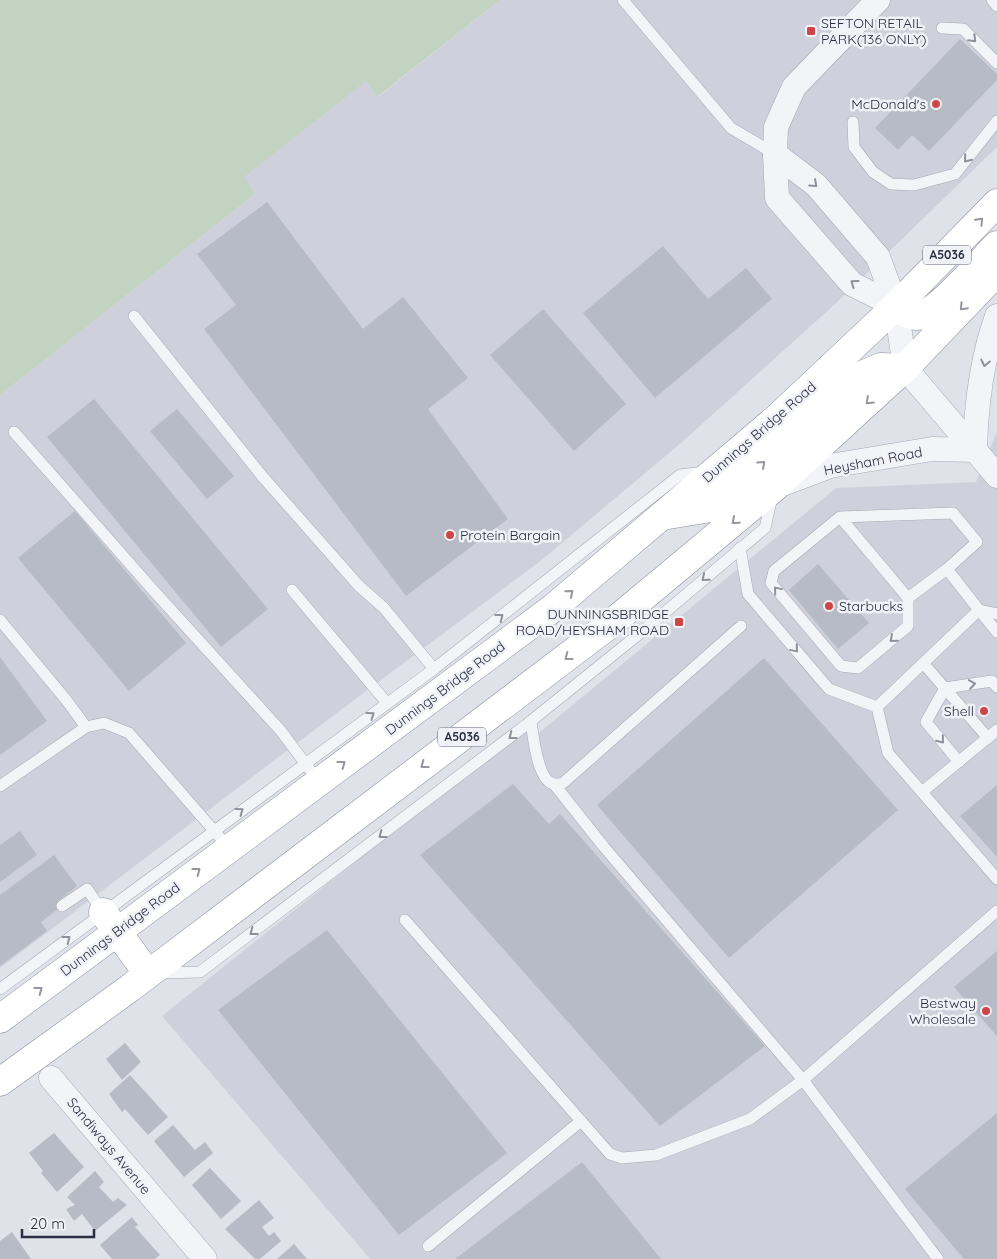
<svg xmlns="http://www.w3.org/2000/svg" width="997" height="1259" font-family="Quicksand,sans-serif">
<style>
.built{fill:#ced1db}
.green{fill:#c3d3c1}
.building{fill:#b7bbc6}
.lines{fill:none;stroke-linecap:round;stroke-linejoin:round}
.lane-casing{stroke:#a5a8b3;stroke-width:12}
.street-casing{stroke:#a5a8b3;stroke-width:25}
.highway-casing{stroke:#888ea0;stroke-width:29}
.lane{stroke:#f3f4f7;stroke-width:11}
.street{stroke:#f3f4f7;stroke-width:24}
.highway{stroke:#fff;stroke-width:28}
.oneway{stroke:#8e919c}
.oneway2{stroke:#9496a0}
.poi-dot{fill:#cf4545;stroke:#f0f2f7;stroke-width:2}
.labels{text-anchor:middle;stroke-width:5;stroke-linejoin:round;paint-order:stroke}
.shield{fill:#f0f2f7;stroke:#656978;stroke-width:1}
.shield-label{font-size:12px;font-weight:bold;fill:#292e41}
.poi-label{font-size:14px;fill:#292e41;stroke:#f0f2f7;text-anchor:end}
.street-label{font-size:14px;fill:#292e41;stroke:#f0f2f7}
</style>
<rect width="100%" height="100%" fill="#e0e2e9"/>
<g class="built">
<polygon points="500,0 997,0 997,147 833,306 681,443 538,563 342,709 0,968 0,395 255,194 243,177 366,80 378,97"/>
<polygon points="997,432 997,1259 370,1259 162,1016 526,725 535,736 836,488 976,482"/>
</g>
<polygon class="green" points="0,0 500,0 377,97 366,81 244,177 255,194 0,395"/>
<g class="building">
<polygon points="960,39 997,74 997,80 929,151 912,135 898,150 875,128"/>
<polygon points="267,202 363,329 403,297 468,378 428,409 508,519 406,596 204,329 236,305 197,254"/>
<polygon points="663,246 708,299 746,268 772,299 655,398 583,313"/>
<polygon points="543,309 626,404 574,451 490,355"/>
<polygon points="94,399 268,609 221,647 47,437"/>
<polygon points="177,409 234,476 207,499 150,431"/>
<polygon points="75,511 186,643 129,691 18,558"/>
<polygon points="818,564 869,623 838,649 789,590"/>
<polygon points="0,657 47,721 0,755"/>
<polygon points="764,658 898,810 729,958 597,805"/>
<polygon points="513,784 549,824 560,814 765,1046 660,1126 420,855"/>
<polygon points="997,785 997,857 960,816"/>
<polygon points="20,831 37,855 0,882 0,845"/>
<polygon points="54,855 77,886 58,901 62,906 41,922 47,931 0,966 0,895"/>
<polygon points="327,930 507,1153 399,1235 218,1010"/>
<polygon points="997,951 997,1036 954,987"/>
<polygon points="125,1043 141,1062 122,1080 106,1059"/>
<polygon points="130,1075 168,1117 148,1135 125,1109 122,1112 109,1094"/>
<polygon points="997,1113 997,1259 964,1259 905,1189"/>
<polygon points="173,1125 195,1150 205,1142 213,1153 184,1177 154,1141"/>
<polygon points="54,1133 84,1167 57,1192 41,1173 43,1171 29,1153"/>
<polygon points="582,1162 661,1259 455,1259"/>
<polygon points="210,1168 241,1201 221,1219 192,1185"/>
<polygon points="95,1171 104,1182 99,1187 113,1202 118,1198 127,1205 95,1231 82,1214 74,1221 66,1209 75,1205 67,1197"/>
<polygon points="259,1200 274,1218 262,1227 269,1236 274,1232 281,1241 260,1259 255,1259 225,1229"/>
<polygon points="132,1217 138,1225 135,1227 160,1255 155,1259 112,1259 100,1245"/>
<polygon points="12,1232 31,1259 0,1259 0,1241"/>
<polygon points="294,1244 307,1259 277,1259"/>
</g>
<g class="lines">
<defs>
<g id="lane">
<polyline points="623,0 731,128 775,154"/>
<polyline points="992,0 997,6"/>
<polyline points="942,28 963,29 997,63"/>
<polyline points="853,122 854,147 873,172 891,184 914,185 955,174 997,121"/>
<polyline points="134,316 262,476 359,586 384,608 434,669"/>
<polyline points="14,432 153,590 281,731 319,782"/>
<polyline points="840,517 908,598 908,626 858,668 841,666 771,583 774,571 840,517 953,513 977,542 947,569"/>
<polyline points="740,548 748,594 829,689 877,707"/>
<polyline points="292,590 387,703"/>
<polyline points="908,598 947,569 979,610 877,707 888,753 997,879"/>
<polyline points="979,610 997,632"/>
<polyline points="979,610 997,614"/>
<polyline points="0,620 67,701 86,727"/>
<polyline points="923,663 988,738"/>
<path d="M531,721C533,735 537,776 551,783C555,785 559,784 563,783L741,626"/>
<polyline points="959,762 926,722 945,688 992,681 997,687"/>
<polyline points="554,784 604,847 803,1080 938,1259"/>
<polyline points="0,786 86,727 104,723 129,733 229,848"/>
<polyline points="922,792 997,730"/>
<polyline points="62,906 87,889 103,912"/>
<polyline points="405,920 610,1154 622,1158 656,1155 750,1119 803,1080 997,911"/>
<polyline points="159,973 200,972 526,725 644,630 765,528 772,497"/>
<polyline points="0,989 434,669 680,475 705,472"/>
<polyline points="428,1246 581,1121"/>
</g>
<g id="street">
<polyline points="878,0 794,87 776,127 775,154 777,198 852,284 896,306"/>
<polyline points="775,154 816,185 878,257 896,306 905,368 997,476"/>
<path d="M780,485L830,466L932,449L975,450C976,405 982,358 997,316"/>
<polyline points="51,1078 205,1259"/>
</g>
<g id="highway">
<path d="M896,306C903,311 908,316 917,316C934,317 983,259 997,245"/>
<polyline points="662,516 711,508 862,375 881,367 905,368"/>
<polyline points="103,912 148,974"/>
<polyline points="0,1019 553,608 777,418 896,306 997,203"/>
<polyline points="0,1082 130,988 613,622 774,488 905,368 997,272"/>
</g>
</defs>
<use href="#lane" class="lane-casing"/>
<use href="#street" class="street-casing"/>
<use href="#highway" class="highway-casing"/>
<use href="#lane" class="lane"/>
<use href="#street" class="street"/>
<use href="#highway" class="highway"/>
</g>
<defs><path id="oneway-chevron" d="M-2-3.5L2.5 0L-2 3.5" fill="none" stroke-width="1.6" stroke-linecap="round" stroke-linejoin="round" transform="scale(1.25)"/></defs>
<g class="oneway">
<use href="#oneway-chevron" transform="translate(973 39) rotate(45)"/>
<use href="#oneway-chevron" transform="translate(967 159) rotate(129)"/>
<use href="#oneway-chevron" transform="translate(814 184) rotate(42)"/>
<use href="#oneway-chevron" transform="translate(854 283) rotate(-144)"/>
<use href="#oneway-chevron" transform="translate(985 363) rotate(102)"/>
<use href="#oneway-chevron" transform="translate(705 578) rotate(140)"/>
<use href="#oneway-chevron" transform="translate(777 590) rotate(-130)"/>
<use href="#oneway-chevron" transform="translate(500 617) rotate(-38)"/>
<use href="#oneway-chevron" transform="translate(893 639) rotate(139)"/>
<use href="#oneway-chevron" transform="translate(795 649) rotate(50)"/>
<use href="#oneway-chevron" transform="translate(972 684) rotate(-8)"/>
<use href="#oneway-chevron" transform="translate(371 715) rotate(-36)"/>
<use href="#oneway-chevron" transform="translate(512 736) rotate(143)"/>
<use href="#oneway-chevron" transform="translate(941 740) rotate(51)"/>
<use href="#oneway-chevron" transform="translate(240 811) rotate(-36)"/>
<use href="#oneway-chevron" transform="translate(382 835) rotate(143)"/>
<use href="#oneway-chevron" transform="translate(253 932) rotate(143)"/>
<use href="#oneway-chevron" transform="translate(67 939) rotate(-37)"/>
</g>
<g class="oneway2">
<use href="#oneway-chevron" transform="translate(980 221) rotate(-46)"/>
<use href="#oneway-chevron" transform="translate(963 307) rotate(134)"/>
<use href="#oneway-chevron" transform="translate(869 401) rotate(137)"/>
<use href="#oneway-chevron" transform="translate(762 464) rotate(-42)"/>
<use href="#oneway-chevron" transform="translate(735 521) rotate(140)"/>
<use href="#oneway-chevron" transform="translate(570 593) rotate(-40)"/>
<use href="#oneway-chevron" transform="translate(568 657) rotate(143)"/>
<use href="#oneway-chevron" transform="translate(342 764) rotate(-37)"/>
<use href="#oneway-chevron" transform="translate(424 765) rotate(143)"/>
<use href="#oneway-chevron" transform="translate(197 871) rotate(-37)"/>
<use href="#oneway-chevron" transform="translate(39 990) rotate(-37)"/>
</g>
<g class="poi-dot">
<rect x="806" y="26" width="10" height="10" rx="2.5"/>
<circle cx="936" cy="104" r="5"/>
<circle cx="450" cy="535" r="5"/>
<circle cx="829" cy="606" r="5"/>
<rect x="674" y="617" width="10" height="10" rx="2.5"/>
<circle cx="984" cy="711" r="5"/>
<circle cx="986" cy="1011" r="5"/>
</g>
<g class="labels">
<g class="shield">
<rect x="923" y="245.5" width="48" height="19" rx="4"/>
<rect x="438" y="727.5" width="48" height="19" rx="4"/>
</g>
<g class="shield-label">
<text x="947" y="259">A5036</text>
<text x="462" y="741">A5036</text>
</g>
<g class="poi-label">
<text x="821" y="28" text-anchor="start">SEFTON RETAIL<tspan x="821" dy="16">PARK(136 ONLY)</tspan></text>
<text x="926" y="109">McDonald's</text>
<text x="460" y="540" text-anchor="start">Protein Bargain</text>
<text x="839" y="611" text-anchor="start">Starbucks</text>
<text x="669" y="619">DUNNINGSBRIDGE<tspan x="669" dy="16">ROAD/HEYSHAM ROAD</tspan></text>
<text x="974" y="716">Shell</text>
<text x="976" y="1008">Bestway<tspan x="976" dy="16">Wholesale</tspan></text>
</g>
<g class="street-label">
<text transform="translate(759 432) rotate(-41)" y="5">Dunnings Bridge Road</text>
<text transform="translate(873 461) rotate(-11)" y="5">Heysham Road</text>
<text transform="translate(445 688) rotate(-37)" y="5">Dunnings Bridge Road</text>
<text transform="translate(120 929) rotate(-37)" y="5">Dunnings Bridge Road</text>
<text transform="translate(109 1146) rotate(50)" y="5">Sandiways Avenue</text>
</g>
</g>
<path d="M22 1229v8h72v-8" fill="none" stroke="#292e41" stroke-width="2.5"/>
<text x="30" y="1229" font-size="15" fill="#292e41" stroke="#f0f2f7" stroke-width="4" paint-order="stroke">20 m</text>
</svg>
